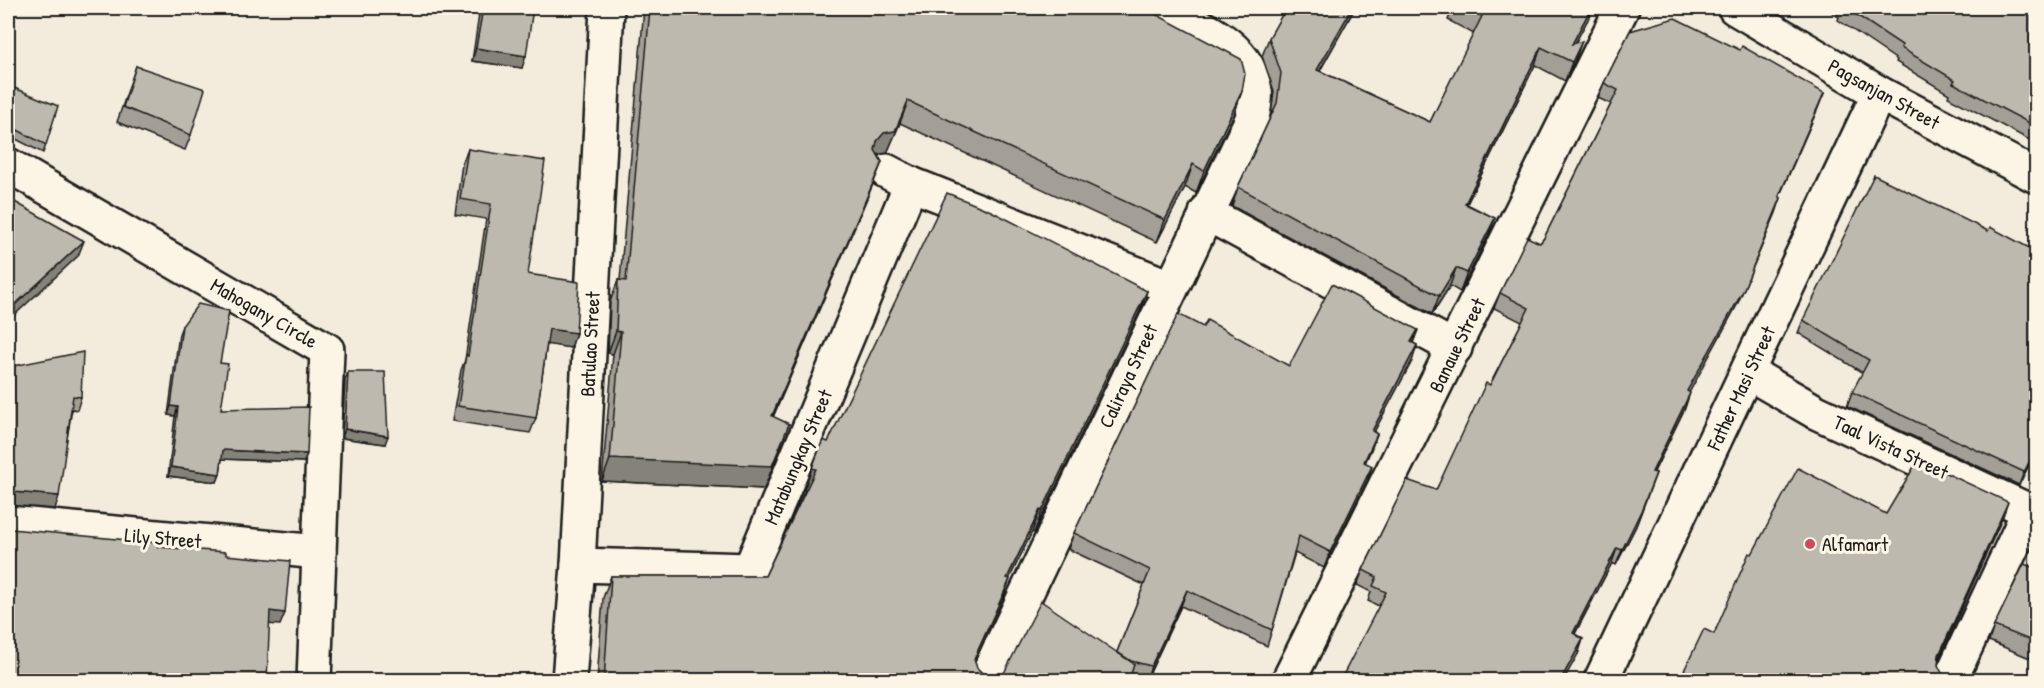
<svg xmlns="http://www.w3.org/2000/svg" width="2044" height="688" font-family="'Patrick Hand',sans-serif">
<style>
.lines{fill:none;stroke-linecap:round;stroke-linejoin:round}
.minor-casing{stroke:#1c1c1c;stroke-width:38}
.tertiary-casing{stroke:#1c1c1c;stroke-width:38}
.minor{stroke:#fcf5e5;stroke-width:33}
.tertiary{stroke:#fcf5e5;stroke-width:33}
.wall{fill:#a39f96;stroke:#1c1c1c;stroke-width:1.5}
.shaded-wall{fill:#85827a;stroke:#1c1c1c;stroke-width:1.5}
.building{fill:#beb9ae;stroke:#1c1c1c;stroke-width:1.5}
.poi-dot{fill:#d1495b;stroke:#fcf5e5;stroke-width:2}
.labels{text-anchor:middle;stroke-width:6;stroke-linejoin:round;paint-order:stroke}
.street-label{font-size:20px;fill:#1c1c1c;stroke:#fcf5e5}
.poi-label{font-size:20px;fill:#1c1c1c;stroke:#fcf5e5;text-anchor:start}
</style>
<rect width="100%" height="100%" fill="#f3ecdd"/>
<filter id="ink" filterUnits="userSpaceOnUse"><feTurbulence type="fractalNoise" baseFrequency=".0167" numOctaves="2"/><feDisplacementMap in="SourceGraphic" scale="12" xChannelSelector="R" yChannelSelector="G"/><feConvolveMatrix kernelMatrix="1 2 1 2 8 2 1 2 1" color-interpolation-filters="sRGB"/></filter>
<g filter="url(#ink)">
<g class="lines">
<defs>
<g id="minor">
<polyline points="8,165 327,350 314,680"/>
<polyline points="886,171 911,184 1170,287"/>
<polyline points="1206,213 1455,348"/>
<polyline points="1749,373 1816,412 2036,514"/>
<polyline points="8,523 319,552"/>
<polyline points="578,565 750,570 911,184"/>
<polyline points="569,680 578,565 607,8"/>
<path d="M985,680L1252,119C1253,110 1257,99 1255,91C1249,43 1199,27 1162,8"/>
<polyline points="1289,680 1622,8"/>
<polyline points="1950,680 2029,511"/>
</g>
<g id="tertiary">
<polyline points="1735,8 1879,93 2036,176"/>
<polyline points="1601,680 1879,93"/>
</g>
</defs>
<use href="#minor" class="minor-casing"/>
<use href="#tertiary" class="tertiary-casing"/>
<use href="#minor" class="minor"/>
<use href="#tertiary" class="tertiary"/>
</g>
<g class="wall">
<polygon points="480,8 533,8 522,68 472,61"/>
<polygon points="644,8 1144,8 1242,91 1234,114 1196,193 1185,187 1157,242 900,123 887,153 878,155 882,162 873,184 773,417 781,446 764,489 602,481 613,354 608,353 610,302 618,280 620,280"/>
<polygon points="1286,8 1355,8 1320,71 1430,122 1474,34 1448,20 1453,8 1594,8 1575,43 1575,60 1565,81 1535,65 1467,204 1495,218 1488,236 1460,292 1450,286 1432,314 1232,206 1238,187 1271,116 1274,91 1262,56 1269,38"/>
<polygon points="1825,8 2037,8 2037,144 1948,97 1949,94 1896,62 1897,60 1838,20 1839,17"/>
<polygon points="136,66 191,135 185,150 117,122"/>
<polygon points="1604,83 1824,93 1818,108 1779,197 1781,198 1776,213 1737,305 1689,392 1685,408 1654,472 1656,473 1636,526 1616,565 1612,563 1575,634 1583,639 1578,654 1379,606 1368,601 1371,592 1357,585 1363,570 1436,490 1522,322 1494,308 1500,293 1544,238 1611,104 1598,98"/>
<polygon points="8,97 46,145 43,153 8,135"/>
<polygon points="468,149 528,274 576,333 571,348 547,344 536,418 530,433 452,421 461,370 465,360 486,219 455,214 462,164"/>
<polygon points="1988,231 2037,252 2037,464 2031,461 2019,485 1847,406 1852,392 1863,373 1798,333 1803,320"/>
<polygon points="1147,291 1139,313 1034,533 1032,532 1009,579 1002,601 975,661 977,668 984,675 995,677 1117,652 1144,585 1068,549 1074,533 1203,327 1289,366 1413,343 1417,345 1412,361 1374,432 1377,434 1365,463 1372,466 1367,481 1324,568 1295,553 1272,630 1267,646 1181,606 1146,681 1130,678 1129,681 597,681 603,598 611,576 765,576 805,490 804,490 828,442"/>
<polygon points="182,326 220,363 221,409 304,462 222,459 220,474 217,482 168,476 175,416 168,415 179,334"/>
<polygon points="8,367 81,397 77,410 72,409 55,509 8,505"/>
<polygon points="348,372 385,444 342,438 345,380"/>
<polygon points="2037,569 2037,661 1989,641 1994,626"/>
</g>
<g class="shaded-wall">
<polygon points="1352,8 1355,8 1310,88 1317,70"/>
<polygon points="1591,8 1594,8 1566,60 1572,44"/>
<polygon points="1582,41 1575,60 1565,81 1572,62"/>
<polygon points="1541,47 1535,65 1458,222 1465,204"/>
<polygon points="476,48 526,56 522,68 472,61"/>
<polygon points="1242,91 1234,114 1196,193 1204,171"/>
<polygon points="1824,93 1818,108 1773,211 1779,196"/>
<polygon points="908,101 900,123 887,153 876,155 869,163 877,141"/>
<polygon points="882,162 873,184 764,438 772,416"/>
<polygon points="1193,164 1185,187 1157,242 1165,220"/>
<polygon points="1781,198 1737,305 1682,406 1687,391"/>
<polygon points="1495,218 1488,236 1460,292 1467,273"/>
<polygon points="84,241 78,256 8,321 8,311"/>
<polygon points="1456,268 1450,286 1432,314 1439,296"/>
<polygon points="1147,291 1139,313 1034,533 1042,511"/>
<polygon points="549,329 576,333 571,348 544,344"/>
<polygon points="1418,330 1412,346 1411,342"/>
<polygon points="616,331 621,332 613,354 608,353"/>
<polygon points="1417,345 1412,361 1366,447 1372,431"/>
<polygon points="1690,393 1685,408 1647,486 1652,472"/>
<polygon points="171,406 178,407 175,416 168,415"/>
<polygon points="789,424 764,489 602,481 610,459"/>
<polygon points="345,429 388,436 385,444 342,438"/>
<polygon points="1377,434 1371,450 1358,478 1364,462"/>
<polygon points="2036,447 2031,461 2019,485 2024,472"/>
<polygon points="223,450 307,454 304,462 220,459"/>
<polygon points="1372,466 1367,481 1324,568 1330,552"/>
<polygon points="171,467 220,474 217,482 168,476"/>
<polygon points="812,468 816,469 808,490 804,490"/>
<polygon points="1656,473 1636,526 1616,565 1622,550"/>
<polygon points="14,492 59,496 55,509 8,505 8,493"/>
<polygon points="2008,502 2002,519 1933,672 1939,655"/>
<polygon points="1040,510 1032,532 999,600 1007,578"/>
<polygon points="1617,548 1612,563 1567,648 1573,633"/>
<polygon points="1010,579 1002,601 966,681 974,659"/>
<polygon points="1187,590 1181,606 1146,681 1151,666"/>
<polygon points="270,611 285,613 280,625 265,624"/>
<polygon points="1583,639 1578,654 1563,681 1560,681"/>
</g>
<g class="building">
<polygon points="483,8 533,8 526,56 476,48"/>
<polygon points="650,8 1144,8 1241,59 1245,74 1242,91 1204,171 1193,164 1165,220 908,101 895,131 884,133 877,141 875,150 882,162 772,416 789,424 772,466 610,459 621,332 616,331 618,280 626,281"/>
<polygon points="1286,8 1352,8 1317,70 1430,122 1482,16 1465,8 1591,8 1572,44 1582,41 1572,62 1541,47 1465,204 1495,218 1467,273 1456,268 1439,296 1238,187 1277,103 1281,73 1269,38"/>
<polygon points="1846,8 2037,8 2037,127 1953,83 1955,80 1901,48 1902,45"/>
<polygon points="1675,18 1740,50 1742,46 1824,93 1779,196 1781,198 1743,291 1687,391 1690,393 1652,472 1656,473 1641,511 1622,550 1617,548 1573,633 1583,639 1560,681 1340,681 1386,592 1373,586 1377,577 1363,570 1407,480 1436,490 1486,383 1490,385 1529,308 1500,293 1527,237 1540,243 1544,238 1618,90 1604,83 1630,31"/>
<polygon points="136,66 205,89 191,135 123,107"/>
<polygon points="12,87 58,106 46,145 8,125 8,97"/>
<polygon points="468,149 545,161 528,274 579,282 576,333 549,329 536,418 458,406 466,355 468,356 491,204 460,199"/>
<polygon points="1874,175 1988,231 1990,227 2037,252 2037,447 2024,472 1852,392 1869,360 1803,320"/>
<polygon points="8,184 15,184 13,201 84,241 8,311"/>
<polygon points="947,193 991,211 1147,291 1042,511 1040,510 1007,578 1010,579 974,659 977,668 984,675 995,677 1004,673 1041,601 1134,664 1129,681 604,681 611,576 765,576 816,469 812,468 823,440 828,442"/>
<polygon points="1332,284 1418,330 1411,342 1417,345 1372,431 1377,434 1364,462 1372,466 1330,552 1299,536 1272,630 1187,590 1151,666 1131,661 1117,652 1150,570 1074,533 1178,314 1203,327 1207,320 1289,366"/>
<polygon points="198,304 229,311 220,363 228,364 221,409 309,407 307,454 223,450 220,474 171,467 178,407 171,406 182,326"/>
<polygon points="83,352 81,397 73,396 59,496 14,492 8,493 8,367"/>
<polygon points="348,372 385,372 388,436 345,429"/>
<polygon points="1918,460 2008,502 1939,655 1938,665 1943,675 1940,681 1679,681 1704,629 1714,634 1749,553 1752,554 1798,468 1886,514"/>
<polygon points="8,528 11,529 159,543 158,547 226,552 226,555 290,561 285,613 270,611 267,681 8,681"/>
<polygon points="2024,564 2037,569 2037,643 1994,626"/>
</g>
</g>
<circle class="poi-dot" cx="1810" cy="544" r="6"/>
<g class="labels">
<g class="street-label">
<text transform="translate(1884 94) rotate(29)" y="7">Pagsanjan Street</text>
<text transform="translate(264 313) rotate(30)" y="7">Mahogany Circle</text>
<text transform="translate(590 344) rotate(-87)" y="7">Batulao Street</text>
<text transform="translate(1457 345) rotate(-64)" y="7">Banaue Street</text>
<text transform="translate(1128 376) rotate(-65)" y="7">Caliraya Street</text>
<text transform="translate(1741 388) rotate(-65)" y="7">Father Masi Street</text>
<text transform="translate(1891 447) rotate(25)" y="7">Taal Vista Street</text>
<text transform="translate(798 457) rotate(-67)" y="7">Matabungkay Street</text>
<text transform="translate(163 538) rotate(5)" y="7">Lily Street</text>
</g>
<g class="poi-label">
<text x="1822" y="551">Alfamart</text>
</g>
</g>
<rect width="2044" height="688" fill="none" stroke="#fcf5e5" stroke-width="30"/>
<rect x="15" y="15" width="2014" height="658" fill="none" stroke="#1c1c1c" stroke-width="2" filter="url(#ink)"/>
</svg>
